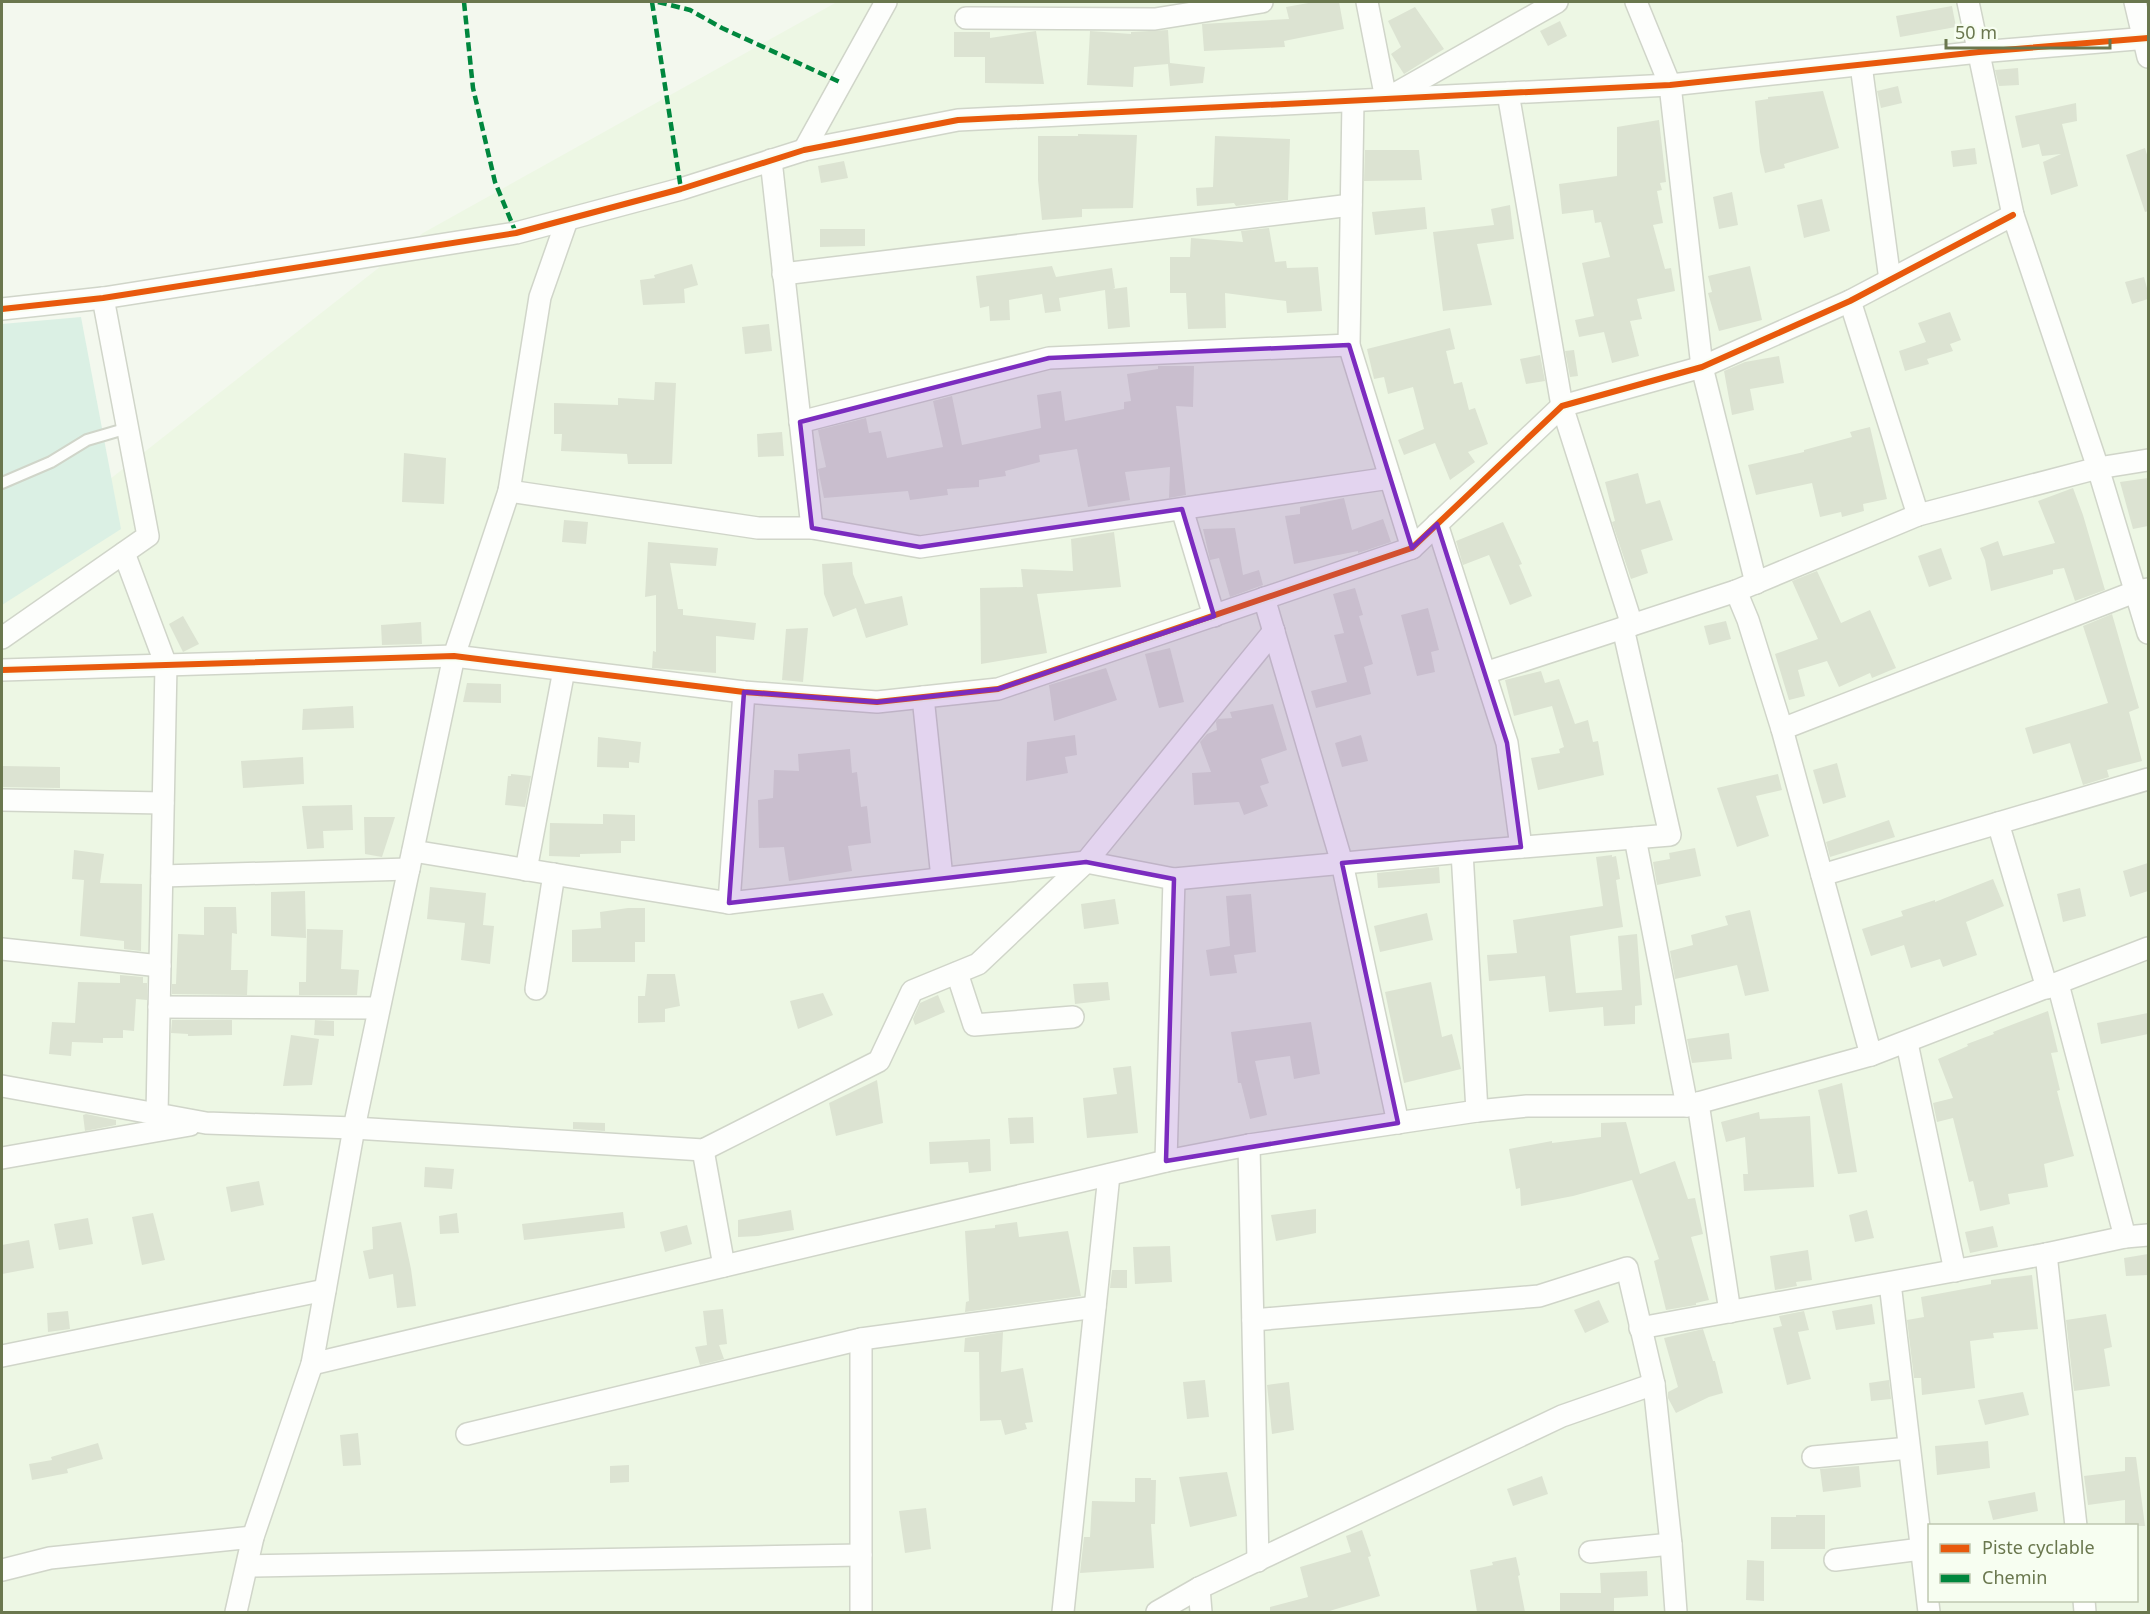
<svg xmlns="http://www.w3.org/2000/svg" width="2150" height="1614" font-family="'Noto Sans',sans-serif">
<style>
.residential{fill:#edf7e4;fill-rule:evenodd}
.green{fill:#dbf0e4}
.building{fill:#dce3d2}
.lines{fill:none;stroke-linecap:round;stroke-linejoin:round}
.service-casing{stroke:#d0d5c9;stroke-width:14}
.minor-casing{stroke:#d0d5c9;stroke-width:24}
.service{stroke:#fdfefc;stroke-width:10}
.minor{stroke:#fdfefc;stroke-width:21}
.quiet{stroke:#00873e;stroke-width:4.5;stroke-dasharray:9 4.5;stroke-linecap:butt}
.cycleway-casing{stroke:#f7fef1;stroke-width:10}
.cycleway{stroke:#e8590c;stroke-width:6}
.marked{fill:#7b2cbf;fill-opacity:0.2;stroke:#7b2cbf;stroke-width:4.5;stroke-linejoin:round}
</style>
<rect width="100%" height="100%" fill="#f3f8ee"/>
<path class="residential" d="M837,2H2148V1612H2V564L423,233ZM1930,1526H2136V1600H1930Z"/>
<polygon class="green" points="81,317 121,529 2,605 2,324"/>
<g class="building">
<polygon points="1314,2 1339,2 1344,29 1284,41 1285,47 1204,51 1202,24 1289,19 1286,7"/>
<polygon points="1952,6 1956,27 1900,37 1896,16"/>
<polygon points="1415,7 1444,49 1404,74 1391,54 1401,47 1388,21"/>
<polygon points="1560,21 1567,36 1548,46 1540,31"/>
<polygon points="1168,30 1170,63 1205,67 1203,83 1170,86 1168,64 1134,67 1133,87 1087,85 1090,31 1131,34 1131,32"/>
<polygon points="1036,31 1044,84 985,83 985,57 954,57 954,32 990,32 990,38"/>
<polygon points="2018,68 2019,85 1999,86 1995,70"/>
<polygon points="1898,86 1902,103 1881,108 1877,91"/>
<polygon points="1823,91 1839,148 1784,164 1785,168 1765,173 1760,152 1755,101 1768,99 1768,97"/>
<polygon points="2076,103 2077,121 2062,124 2078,186 2051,195 2043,162 2061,154 2042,156 2039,144 2022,148 2015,116"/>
<polygon points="1659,120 1666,182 1660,183 1662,190 1657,191 1663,223 1653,225 1665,269 1671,268 1675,291 1637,299 1642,319 1630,321 1639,356 1612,363 1604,332 1579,337 1575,320 1594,316 1582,263 1610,257 1601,222 1595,223 1593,210 1562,214 1559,184 1617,176 1617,127"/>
<polygon points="1078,134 1137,135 1133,208 1082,209 1082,217 1042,220 1038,180 1038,136 1078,136"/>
<polygon points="1215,136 1290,139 1288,200 1236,206 1234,203 1197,206 1196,188 1213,187"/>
<polygon points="1975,148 1977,164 1953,167 1951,151"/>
<polygon points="2145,148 2148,158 2148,211 2145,212 2126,155"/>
<polygon points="1365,150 1419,150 1422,180 1364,181"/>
<polygon points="844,161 848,178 821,183 818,166"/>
<polygon points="1732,192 1738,225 1719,229 1713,197"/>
<polygon points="1822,199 1830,231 1804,238 1797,205"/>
<polygon points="1510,205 1514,239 1477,244 1492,305 1443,311 1433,232 1494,225 1491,209"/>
<polygon points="1425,207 1427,229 1375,235 1372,212"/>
<polygon points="1269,228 1275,262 1286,261 1287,268 1318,267 1322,311 1287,313 1286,301 1225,293 1226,328 1188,329 1186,293 1170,293 1170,257 1190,257 1191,238 1243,242 1241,231"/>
<polygon points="820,229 865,229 865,246 820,247"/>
<polygon points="692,264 698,285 684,289 685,303 643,305 640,280 655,278 654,275"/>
<polygon points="1052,266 1056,277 1112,268 1115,288 1113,289 1127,287 1130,327 1108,329 1105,290 1059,298 1061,311 1045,313 1042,294 1009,300 1010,320 990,321 989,306 980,308 976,276"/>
<polygon points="1750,266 1762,320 1719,331 1708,293 1712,292 1708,276"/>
<polygon points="2144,277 2148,292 2148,299 2132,304 2125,282"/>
<polygon points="1950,312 1961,340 1950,344 1953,351 1927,359 1929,364 1905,371 1899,351 1926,342 1918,323"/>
<polygon points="769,324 772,351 745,354 742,327"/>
<polygon points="1450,328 1455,349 1446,351 1454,384 1462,382 1469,410 1475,408 1488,444 1468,452 1475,462 1450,480 1435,443 1404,455 1398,440 1424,429 1413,387 1388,394 1384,377 1374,379 1367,349"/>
<polygon points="1574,350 1578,376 1570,377 1565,351"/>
<polygon points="1540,355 1545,381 1526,384 1520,359"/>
<polygon points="1779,356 1784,383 1750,389 1754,410 1732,415 1724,371 1745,362"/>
<polygon points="1158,366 1194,366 1193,407 1176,406 1186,495 1169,498 1170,467 1125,472 1130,500 1088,507 1077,449 1039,455 1040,462 1005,471 1006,476 979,480 979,487 947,489 948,495 910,500 908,491 824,498 818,469 826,467 818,430 866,418 869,433 881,431 887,458 943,447 933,401 952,396 962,445 1041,428 1037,395 1061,391 1065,421 1124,409 1124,402 1131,401 1127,374 1158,369"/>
<polygon points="655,382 676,383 672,464 628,464 627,454 561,451 562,434 554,434 554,403 618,405 618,398 654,400"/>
<polygon points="1870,427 1887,499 1863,504 1864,511 1842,517 1841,512 1820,517 1812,483 1756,495 1748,465 1804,452 1804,450 1852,437 1850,432"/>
<polygon points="782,432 784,456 758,457 757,434"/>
<polygon points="404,453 446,458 444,504 402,502"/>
<polygon points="1638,473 1646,504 1660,500 1673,540 1641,550 1648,573 1631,579 1612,522 1615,521 1605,482"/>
<polygon points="2148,478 2148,526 2133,529 2120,482"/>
<polygon points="2073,488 2083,515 2105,590 2075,601 2064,568 2053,570 2053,574 1991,591 1985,560 1980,548 1998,541 2003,556 2055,543 2038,501"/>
<polygon points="1344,498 1352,530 1383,519 1391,542 1358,553 1358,551 1294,564 1285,516 1300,514 1300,507"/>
<polygon points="564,520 588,522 586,544 562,542"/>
<polygon points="1503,522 1522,564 1519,565 1532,596 1510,605 1489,555 1463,565 1456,541"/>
<polygon points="1235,528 1243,575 1259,570 1263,585 1230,597 1219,558 1210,560 1203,529"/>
<polygon points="1114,532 1121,587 1037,594 1047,653 981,664 980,588 1023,587 1021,569 1073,571 1071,539"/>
<polygon points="648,542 718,548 716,566 670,563 678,609 683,609 683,615 756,623 754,640 716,636 716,673 652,668 653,651 656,652 656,595 645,597"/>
<polygon points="1941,548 1952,579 1929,587 1918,556"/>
<polygon points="852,562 853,574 865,604 902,596 908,625 866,638 856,608 833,617 824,594 822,564"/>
<polygon points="1817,571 1841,623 1870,610 1896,668 1872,678 1870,673 1839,687 1827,661 1798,670 1805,696 1789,700 1775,654 1818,639 1792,581"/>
<polygon points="1355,588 1363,615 1359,616 1373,664 1364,667 1371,694 1316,708 1311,691 1347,682 1334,635 1344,633 1333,594"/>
<polygon points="1428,608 1439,650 1431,652 1435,672 1417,676 1401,615"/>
<polygon points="2112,614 2139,708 2129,712 2142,761 2107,770 2109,777 2083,785 2070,743 2033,754 2025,728 2108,703 2083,626"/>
<polygon points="183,616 199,644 183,652 169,624"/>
<polygon points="1726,621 1731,639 1709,645 1704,626"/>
<polygon points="421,622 422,644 382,645 381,625"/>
<polygon points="808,628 803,682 782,680 786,629"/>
<polygon points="1170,648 1184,702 1159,708 1145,654"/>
<polygon points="1106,668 1117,700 1054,721 1049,685"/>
<polygon points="1541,671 1545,683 1559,679 1575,724 1588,720 1593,742 1598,741 1604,775 1538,790 1531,758 1560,753 1559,749 1564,747 1552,706 1514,716 1505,680"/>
<polygon points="467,683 501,684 501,703 463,702"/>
<polygon points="1273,704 1287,750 1261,759 1269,783 1260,786 1268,806 1244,815 1239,802 1194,805 1192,773 1211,772 1200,742 1207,734 1217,730 1216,722 1218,719 1232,718 1230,712"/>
<polygon points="353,706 354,728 302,730 303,709"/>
<polygon points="1075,735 1077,755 1065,757 1068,773 1026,781 1027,742"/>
<polygon points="1361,735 1368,761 1342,767 1335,743"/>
<polygon points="598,737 641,742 639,763 629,762 629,768 597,767"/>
<polygon points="850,749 852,773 857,772 861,807 867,806 871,843 848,846 852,871 789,881 784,847 759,848 758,800 773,798 774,770 799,771 798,754"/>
<polygon points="303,757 304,784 243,788 241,761"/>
<polygon points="1837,763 1846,797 1823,804 1813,770"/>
<polygon points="3,766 60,767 60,788 2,787"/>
<polygon points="511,774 531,776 525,807 505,805 508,776 511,776"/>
<polygon points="1778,774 1782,790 1756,796 1769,836 1737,847 1717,788"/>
<polygon points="352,805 353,830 323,831 324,848 307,849 302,806"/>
<polygon points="603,814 635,815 635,841 621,841 621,853 580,854 580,857 549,856 550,823 603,824"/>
<polygon points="364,817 395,817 382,857 365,854"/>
<polygon points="1889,820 1895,837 1830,857 1826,842"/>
<polygon points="1695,848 1701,876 1657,885 1653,862 1670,859 1669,853"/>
<polygon points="74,850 104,854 100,883 142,884 141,951 124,949 124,941 80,936 84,880 72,879"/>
<polygon points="1612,855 1612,857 1616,856 1620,879 1616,880 1623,927 1570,936 1576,993 1622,990 1618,936 1637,934 1642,1005 1635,1006 1635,1024 1604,1026 1603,1007 1549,1012 1545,976 1489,981 1487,955 1517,953 1513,920 1603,906 1596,857"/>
<polygon points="2148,863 2148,891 2130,897 2123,871"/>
<polygon points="1439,867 1440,883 1378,888 1377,873"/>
<polygon points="1993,879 2004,906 1966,922 1977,955 1943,967 1940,959 1911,968 1904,945 1871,956 1862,929 1903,916 1901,911 1935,900 1935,902"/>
<polygon points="430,887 486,893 483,925 494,926 490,964 461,960 465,923 427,919"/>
<polygon points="2080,888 2086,916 2063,922 2057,894"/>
<polygon points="305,891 306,938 271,936 271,892"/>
<polygon points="1251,894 1256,952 1234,955 1237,973 1210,976 1206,950 1230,946 1226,896"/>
<polygon points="1115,899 1119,924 1084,929 1081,904"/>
<polygon points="204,907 236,907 237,934 232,933 231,970 248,970 247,995 172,994 172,984 176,984 178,934 204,935"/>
<polygon points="628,908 645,908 645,942 635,942 635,962 572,962 572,930 601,928 600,912"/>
<polygon points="1750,910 1769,991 1745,996 1737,965 1675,979 1670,951 1693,945 1691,935 1728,925 1725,916"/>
<polygon points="1427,913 1433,940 1380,952 1374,926"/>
<polygon points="307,929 343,930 341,969 359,970 357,995 299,995 299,982 306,982"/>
<polygon points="647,974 675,974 680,1006 665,1009 665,1022 638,1023 638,996 645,996"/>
<polygon points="120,975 143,977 143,983 147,983 147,1000 136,999 134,1031 123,1030 123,1038 103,1038 103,1043 72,1042 71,1056 49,1054 52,1022 75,1023 78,982 120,983"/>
<polygon points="1108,982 1110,1000 1075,1004 1073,984"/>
<polygon points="1431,982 1442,1037 1452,1034 1461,1069 1404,1083 1385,992"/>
<polygon points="823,993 833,1015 798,1029 790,1001"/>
<polygon points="938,995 945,1012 915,1025 913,1019 920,1003"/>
<polygon points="2048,1011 2058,1052 2051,1053 2060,1090 2057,1091 2074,1156 2044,1164 2048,1187 2008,1194 2010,1204 1980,1211 1973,1181 1969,1182 1953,1118 1937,1122 1933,1103 1953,1098 1938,1059 1968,1046 1967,1044 1994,1034 1993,1032"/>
<polygon points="2148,1013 2148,1034 2101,1044 2097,1023"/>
<polygon points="172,1020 232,1020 232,1035 188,1036 188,1034 171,1033"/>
<polygon points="315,1020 334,1021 334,1036 314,1035"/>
<polygon points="1311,1022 1320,1074 1294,1079 1290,1056 1255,1061 1267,1115 1250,1119 1241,1083 1238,1083 1231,1032"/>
<polygon points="1729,1033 1732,1059 1692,1063 1687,1039"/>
<polygon points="291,1035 319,1039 312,1085 283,1086"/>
<polygon points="1131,1066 1138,1133 1087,1138 1083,1098 1117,1094 1113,1068"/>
<polygon points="877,1080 883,1123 836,1136 829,1103"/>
<polygon points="1842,1083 1857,1172 1838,1174 1818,1090"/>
<polygon points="1759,1112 1760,1119 1810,1116 1814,1187 1744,1191 1743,1174 1748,1174 1745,1137 1726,1142 1721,1122"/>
<polygon points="86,1114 116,1120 116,1125 85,1131 83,1115"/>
<polygon points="1033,1117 1034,1143 1010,1144 1008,1118"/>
<polygon points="573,1122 605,1123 605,1131 573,1129"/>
<polygon points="1626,1122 1640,1174 1675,1161 1688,1199 1695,1198 1703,1234 1691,1237 1709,1300 1696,1303 1696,1305 1666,1310 1654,1261 1659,1259 1632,1180 1573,1196 1521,1206 1520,1188 1516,1189 1509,1149 1552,1141 1552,1143 1601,1137 1601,1123"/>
<polygon points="990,1139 991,1171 969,1173 968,1162 930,1164 929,1142"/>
<polygon points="425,1167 454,1169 452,1189 424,1187"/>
<polygon points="259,1181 264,1205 231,1212 226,1187"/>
<polygon points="1316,1209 1316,1233 1276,1241 1271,1215"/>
<polygon points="791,1210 794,1230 758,1236 738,1237 738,1220"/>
<polygon points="1867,1210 1874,1238 1855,1242 1849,1215"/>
<polygon points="623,1212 625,1228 524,1240 522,1224"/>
<polygon points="153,1213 165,1260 142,1265 132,1217"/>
<polygon points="457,1213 459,1233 440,1234 439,1216"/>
<polygon points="88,1218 93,1244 59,1250 54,1224"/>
<polygon points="401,1222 411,1269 416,1306 397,1308 393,1274 369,1279 363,1251 373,1249 372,1227"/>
<polygon points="1017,1222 1019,1237 1068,1231 1081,1296 965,1312 966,1302 969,1301 965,1231 995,1228 995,1225"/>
<polygon points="687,1225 692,1244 665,1252 660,1232"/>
<polygon points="1993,1226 1998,1247 1970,1253 1965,1232"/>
<polygon points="29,1240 34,1268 2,1274 2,1245"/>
<polygon points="1170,1246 1172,1282 1135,1284 1133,1247"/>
<polygon points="1808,1250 1812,1280 1796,1282 1797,1286 1775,1290 1770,1256"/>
<polygon points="2148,1254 2148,1275 2126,1276 2124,1258"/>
<polygon points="1112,1270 1127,1270 1127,1288 1110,1288"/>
<polygon points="2032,1275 2038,1329 1993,1333 1994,1338 1970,1341 1975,1388 1922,1395 1921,1378 1914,1378 1907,1320 1924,1317 1921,1297 1991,1284 1991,1280"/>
<polygon points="1599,1300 1609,1322 1585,1333 1574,1310"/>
<polygon points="1872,1304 1875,1324 1836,1330 1832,1311"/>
<polygon points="723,1309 727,1344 719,1345 724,1359 700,1365 695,1347 707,1345 703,1311"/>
<polygon points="68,1311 70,1329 48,1332 47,1313"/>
<polygon points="1804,1311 1809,1330 1798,1332 1811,1379 1787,1385 1773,1328 1782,1326 1779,1316"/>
<polygon points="2106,1314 2112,1347 2104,1349 2110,1386 2074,1391 2066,1320"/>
<polygon points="1703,1329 1713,1361 1715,1361 1723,1393 1709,1397 1676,1413 1668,1398 1668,1392 1678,1387 1664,1338"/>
<polygon points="1003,1332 1001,1372 1023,1368 1033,1422 1025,1423 1027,1429 1005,1435 1001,1420 980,1421 979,1352 964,1352 965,1338"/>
<polygon points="1205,1380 1209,1417 1187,1419 1183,1382"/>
<polygon points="1889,1380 1891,1399 1871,1401 1869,1383"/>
<polygon points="1289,1382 1294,1430 1272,1434 1267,1385"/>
<polygon points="2023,1392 2029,1415 1985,1425 1978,1400"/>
<polygon points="358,1433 361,1465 343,1466 340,1435"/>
<polygon points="1988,1441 1990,1468 1937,1475 1935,1446"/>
<polygon points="98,1443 103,1459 67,1469 68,1473 32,1480 29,1464 52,1460 51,1457"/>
<polygon points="2125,1457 2136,1457 2145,1526 2125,1526 2125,1500 2088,1505 2084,1476 2125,1471"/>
<polygon points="629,1465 629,1482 610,1483 610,1466"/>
<polygon points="1859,1466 1861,1487 1823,1492 1820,1469"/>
<polygon points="1227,1472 1237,1516 1190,1527 1179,1477"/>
<polygon points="1542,1476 1548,1494 1513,1506 1507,1489"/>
<polygon points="1135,1478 1151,1478 1151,1480 1156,1480 1155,1524 1151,1524 1154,1568 1080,1573 1084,1537 1090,1537 1092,1501 1135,1502"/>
<polygon points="2035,1492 2038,1511 1993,1520 1988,1501"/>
<polygon points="926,1508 931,1549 905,1553 899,1511"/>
<polygon points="1796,1515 1825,1515 1825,1549 1771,1549 1771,1517 1796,1517"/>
<polygon points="1362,1530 1371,1556 1368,1557 1380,1596 1326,1612 1270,1612 1270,1607 1308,1597 1300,1567 1351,1552 1346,1536"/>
<polygon points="1516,1557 1520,1575 1518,1576 1525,1612 1477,1612 1470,1570 1493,1565 1492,1562"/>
<polygon points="1747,1560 1764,1561 1764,1601 1746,1600"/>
<polygon points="1647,1571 1648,1596 1614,1598 1614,1612 1560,1612 1560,1593 1601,1593 1600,1573"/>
</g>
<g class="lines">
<defs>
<polyline id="service" points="2,483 51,462 87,440 128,428"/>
<g id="minor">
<polyline points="1367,2 1386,99 1557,2"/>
<polyline points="1636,2 1670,85 1702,367 1756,583"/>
<polyline points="1968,2 2013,215 2098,468 2148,633"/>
<polyline points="2135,2 2148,57"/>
<polyline points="966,18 1155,19 1262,2"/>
<polyline points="1861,65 1890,280"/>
<polyline points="1508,93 1562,406 1632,625"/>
<polyline points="1353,101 1349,345 1412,548"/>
<polyline points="804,150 886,2"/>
<polyline points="783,274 1351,205"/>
<polyline points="1850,301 1918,515"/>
<polyline points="2,309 103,298 516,233 681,189 804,150 958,120 1670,85 1979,52 2148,38"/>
<polyline points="800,422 1049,358 1349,345"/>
<polyline points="509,491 758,528 812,528 771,160"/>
<polyline points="1182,509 1214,616"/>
<polyline points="1437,524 1507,743 1521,847"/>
<polyline points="812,528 920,547 1390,478"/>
<polyline points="124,553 166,665 157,1114 206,1123 354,1128 703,1150 879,1061 912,991 978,964 1086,862 1274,631"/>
<polyline points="1264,598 1342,863 1398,1123"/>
<polyline points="2,638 148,536 103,298"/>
<polyline points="2,670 454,656 744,692 877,702 998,689 1412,548 1562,406 1702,367 1850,301 2013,215"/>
<polyline points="1485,673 1736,591"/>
<polyline points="923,697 942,878"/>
<polyline points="1782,729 2137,591 2148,589"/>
<polyline points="2,800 163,803"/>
<polyline points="1998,823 2047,988"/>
<polyline points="1635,838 1687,1106"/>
<polyline points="413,851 729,903 1086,862 1174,879 1462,852 1670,835 1623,628"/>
<polyline points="1462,852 1477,1111"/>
<polyline points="526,870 564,670"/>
<polyline points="1822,875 2148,779"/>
<polyline points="162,876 409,869"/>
<polyline points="729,903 744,692"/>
<polyline points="2,949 160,966"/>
<polyline points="957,973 974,1025 1073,1017"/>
<polyline points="2058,984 2125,1237 2148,1235"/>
<polyline points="536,989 554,874"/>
<polyline points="159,1007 379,1008"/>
<polyline points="1907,1043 1955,1271"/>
<polyline points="1871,1055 1782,729 1748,620 1736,591 1918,515 2098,468 2148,460"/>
<polyline points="2,1086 157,1114"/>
<polyline points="1698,1103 1730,1312"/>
<polyline points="1249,1145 1258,1561"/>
<polyline points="703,1150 724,1266"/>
<polyline points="2,1158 190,1125"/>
<polyline points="1166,1161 1174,879"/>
<polyline points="2046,1254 2076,1526"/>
<polyline points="1890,1283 1929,1612"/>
<polyline points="1253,1320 1539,1296 1627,1268 1654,1384 1671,1544 1676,1612"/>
<polyline points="1640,1328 2046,1254 2125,1237"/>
<polyline points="861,1339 861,1612"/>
<polyline points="2,1356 325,1290"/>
<polyline points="312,1364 1166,1161 1249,1145 1477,1111 1527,1106 1687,1106 1871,1055 2148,948"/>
<polyline points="467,1434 861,1339 1095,1307"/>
<polyline points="1813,1457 1909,1448"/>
<polyline points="1590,1552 1671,1544"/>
<polyline points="1835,1560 1921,1549"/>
<polyline points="247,1566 861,1555"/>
<polyline points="2,1570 50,1558 253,1537"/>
<polyline points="1199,1588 1201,1612"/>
<polyline points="2084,1600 2085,1612"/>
<polyline points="236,1612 253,1537 312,1364 354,1128 454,656 509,491 540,297 567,220"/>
<polyline points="1063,1612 1109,1175"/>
<polyline points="1157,1612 1199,1588 1562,1416 1654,1384"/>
</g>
</defs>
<use href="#service" class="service-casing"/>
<use href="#minor" class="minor-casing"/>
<use href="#service" class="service"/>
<use href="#minor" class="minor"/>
<g class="quiet">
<polyline points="464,2 473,88 495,182 516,233"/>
<polyline points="652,2 681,189"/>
<polyline points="658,2 690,10 722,28 842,83"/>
</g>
<defs>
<g id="cycleway">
<polyline points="2,309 103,298 516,233 681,189 804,150 958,120 1670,85 1979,52 2148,38"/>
<polyline points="2,670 454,656 744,692 877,702 998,689 1412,548 1562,406 1702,367 1850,301 2013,215"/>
</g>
</defs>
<use href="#cycleway" class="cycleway-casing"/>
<use href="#cycleway" class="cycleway"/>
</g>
<path class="marked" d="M1349,345L1412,548L1437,524L1507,743L1521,847L1342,863L1398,1123L1166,1161L1174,879L1086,862L729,903L744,692L877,702L998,689L1214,616L1182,509L920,547L812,528L800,422L1049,358Z"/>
<rect width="2150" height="1614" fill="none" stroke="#6a774e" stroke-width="6"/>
<rect x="1928" y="1524" width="210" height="78" fill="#f7fef1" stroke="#bfc8b0" stroke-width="1.5"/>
<rect x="1940" y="1544" width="30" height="9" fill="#e8590c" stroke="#bfc8b0" stroke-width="1.5"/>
<text x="1982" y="1554" font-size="18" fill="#6a774e">Piste cyclable</text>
<rect x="1940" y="1574" width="30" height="9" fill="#00873e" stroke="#bfc8b0" stroke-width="1.5"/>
<text x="1982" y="1584" font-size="18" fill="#6a774e">Chemin</text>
<path d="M1946 39v9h164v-9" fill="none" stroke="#6a774e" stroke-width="3"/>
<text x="1955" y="39" font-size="18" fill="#6a774e" stroke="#f7fef1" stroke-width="4.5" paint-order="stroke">50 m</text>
</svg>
